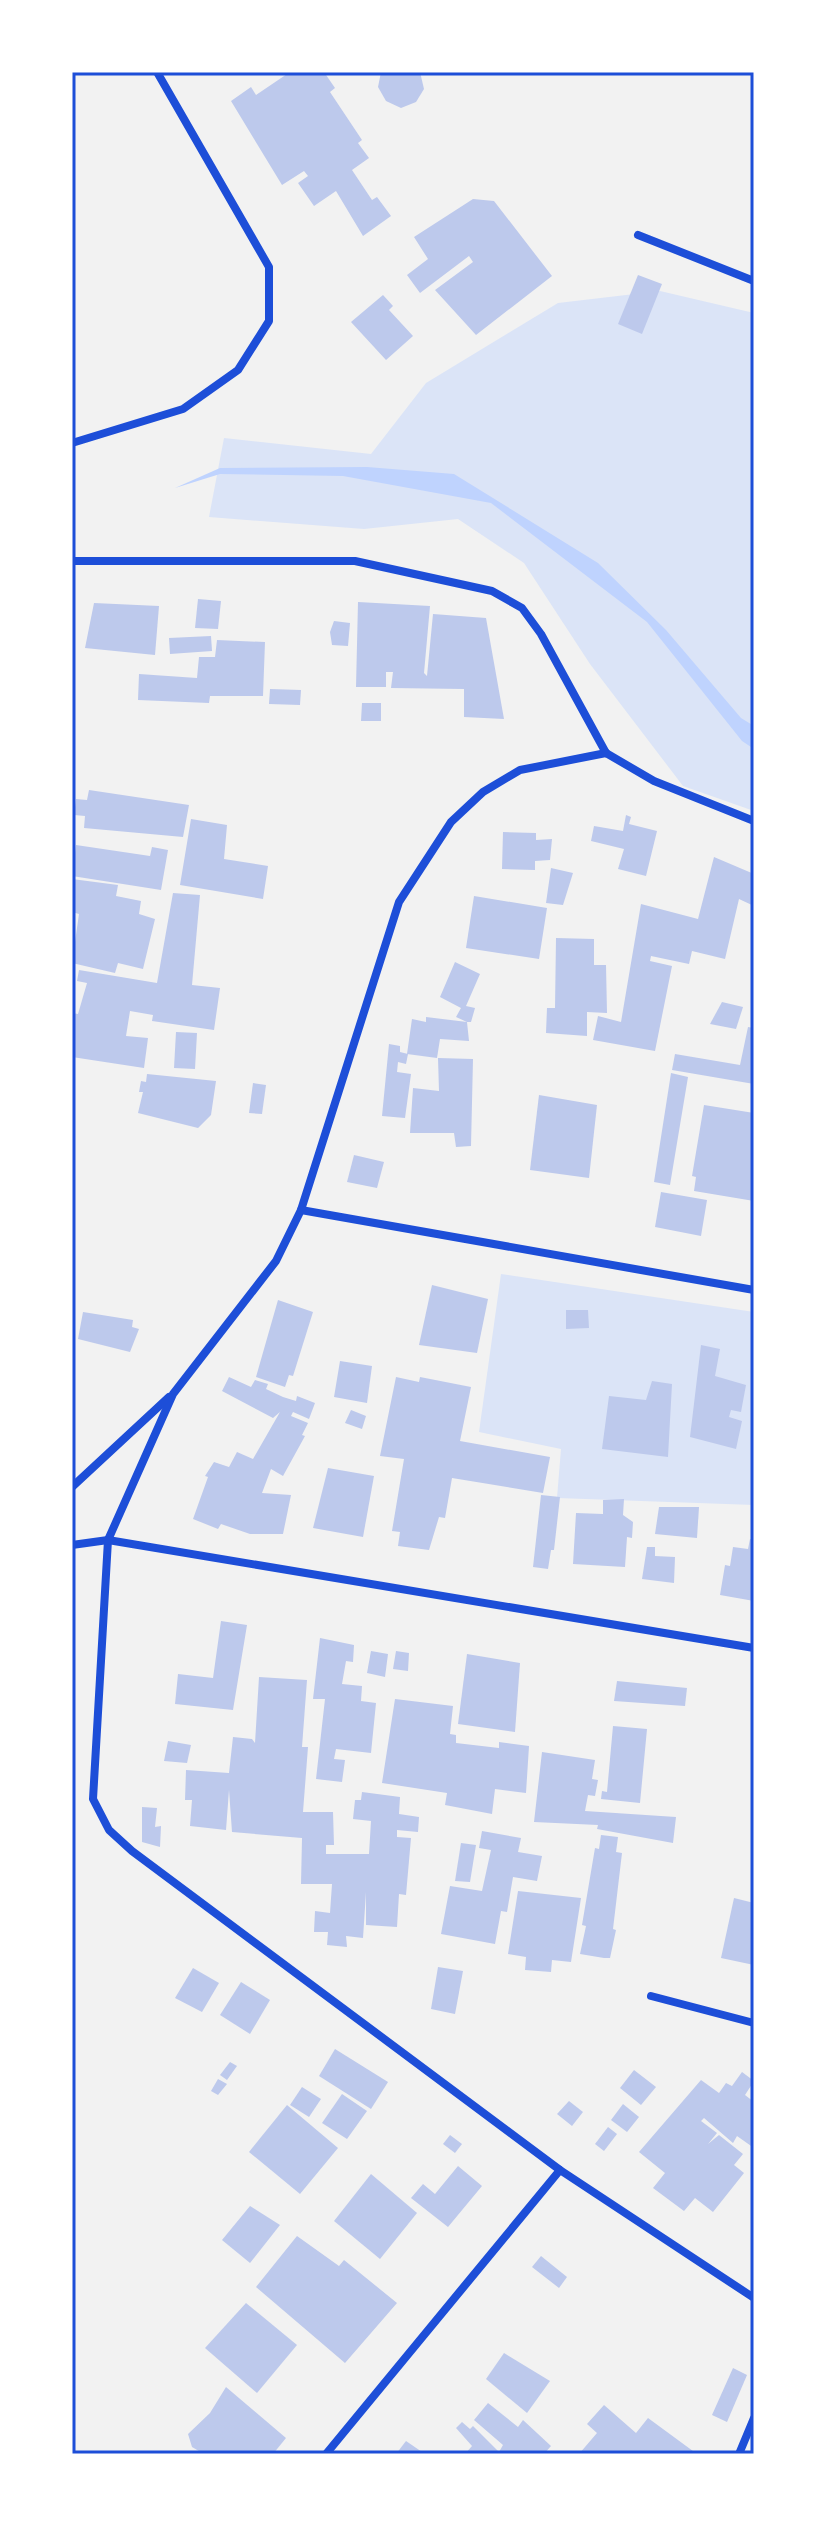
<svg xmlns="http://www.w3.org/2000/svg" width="826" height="2526" font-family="Jost,sans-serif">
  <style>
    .green { fill: #dbe4f7 }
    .water { fill: #bfd3fe }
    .building { fill: #bdc9ec }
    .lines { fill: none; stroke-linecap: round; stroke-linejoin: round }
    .minor { stroke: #1d4ed8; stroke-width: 8 }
    .neatline { fill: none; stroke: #1d4ed8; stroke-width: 3 }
  </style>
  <rect width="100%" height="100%" fill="#f2f2f2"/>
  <!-- green -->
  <g class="green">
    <polygon points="660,291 754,313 754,811 683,786 590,664 524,563 458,519 364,529 209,517 224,438 371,454 426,383 558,303"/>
    <polygon points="501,1274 754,1312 754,1505 557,1498 561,1449 479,1432"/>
  </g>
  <!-- water -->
  <polygon class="water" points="367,467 454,474 598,563 666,630 741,718 754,726 754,749 742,741 647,622 491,503 343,476 220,474 175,488 220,468"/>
  <!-- building -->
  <g class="building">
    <polygon points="290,72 324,72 335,88 330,92 362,140 358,143 369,158 352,170 372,200 377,197 391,216 363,236 336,191 314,206 298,183 308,176 304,171 282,185 231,101 251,87 256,95"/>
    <polygon points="381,72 420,72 424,89 416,102 401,108 386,101 378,87"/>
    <polygon points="473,199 494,201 552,276 476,335 435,290 473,262 469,256 420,293 407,275 428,259 414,237"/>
    <polygon points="638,275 662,284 642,334 618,324"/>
    <polygon points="383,295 393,306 389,310 413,336 386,360 351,322"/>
    <polygon points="198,599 221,601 218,629 195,628"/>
    <polygon points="358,602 430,606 424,673 427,676 433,614 486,618 504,719 464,717 464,689 391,688 393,672 386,672 386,687 356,687"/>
    <polygon points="94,603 159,606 155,655 85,648"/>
    <polygon points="334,621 350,623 348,646 332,645 330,632"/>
    <polygon points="211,636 212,651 170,654 169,638"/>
    <polygon points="217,640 265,642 263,696 210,696 209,703 138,700 139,674 197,678 199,657 215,657"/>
    <polygon points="270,689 301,690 300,705 269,704"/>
    <polygon points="362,703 381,703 381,721 361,721"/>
    <polygon points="89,790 189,805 183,837 84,828 85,816 74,815 76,799 87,800"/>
    <polygon points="626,815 631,817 629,824 657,831 646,876 618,869 624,849 591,841 594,826 623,831"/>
    <polygon points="191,819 227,825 224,859 268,866 263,899 180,885"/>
    <polygon points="503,832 536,833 536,840 552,839 550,860 535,861 535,870 502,869"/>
    <polygon points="76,845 150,856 152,847 168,850 161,890 72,876"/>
    <polygon points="714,857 754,874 754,906 739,899 725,959 692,951 689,964 651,956 650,961 672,966 655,1051 593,1040 598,1016 621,1022 641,904 698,919"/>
    <polygon points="551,868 573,873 563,905 546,903"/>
    <polygon points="72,879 118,885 116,896 141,901 139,914 155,919 143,969 118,963 115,973 72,963 79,914 72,912"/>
    <polygon points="173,893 200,895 192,985 220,988 214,1030 152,1021 153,1015 130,1011 126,1036 148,1038 144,1068 72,1057 72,1013 78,1014 87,983 77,981 79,970 157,983"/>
    <polygon points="474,896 547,908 539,959 466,948"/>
    <polygon points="556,938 594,939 594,965 606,965 607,1013 587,1012 587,1036 546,1033 547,1008 555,1008"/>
    <polygon points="455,962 480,974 466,1006 475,1008 471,1022 467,1022 469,1041 440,1039 437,1058 407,1054 412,1019 426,1022 426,1017 467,1022 456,1017 461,1008 440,997"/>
    <polygon points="722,1002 743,1007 736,1029 710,1024"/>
    <polygon points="748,1027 754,1028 754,1084 672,1070 675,1054 740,1065"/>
    <polygon points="176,1032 197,1033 195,1069 174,1068"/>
    <polygon points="389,1044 400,1046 400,1052 408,1054 406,1064 398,1062 397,1072 411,1074 405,1118 382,1116"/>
    <polygon points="438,1058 473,1059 471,1146 456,1147 454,1133 410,1133 413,1088 439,1091"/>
    <polygon points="671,1073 688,1077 670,1185 654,1182"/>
    <polygon points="147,1074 216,1081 211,1115 198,1128 138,1113 143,1092 139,1092 141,1081 146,1082"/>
    <polygon points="253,1083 266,1085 262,1114 249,1113"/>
    <polygon points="539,1095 597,1105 589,1178 530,1170"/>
    <polygon points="704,1105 754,1113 754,1201 694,1191 696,1177 692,1176"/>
    <polygon points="354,1155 384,1162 377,1188 347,1182"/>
    <polygon points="661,1192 707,1200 701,1236 655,1227"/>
    <polygon points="432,1285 488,1299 477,1353 419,1345"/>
    <polygon points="278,1300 313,1312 293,1376 289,1375 285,1387 256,1377"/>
    <polygon points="566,1310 588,1310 589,1328 566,1329"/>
    <polygon points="83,1312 133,1320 132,1327 139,1329 130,1352 78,1339"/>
    <polygon points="701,1345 720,1349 715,1376 746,1385 741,1412 731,1410 729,1417 742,1421 736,1449 690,1437"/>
    <polygon points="340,1361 372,1366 367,1403 334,1397"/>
    <polygon points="229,1377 251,1387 255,1380 268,1384 266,1389 283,1397 296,1401 297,1396 315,1403 309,1419 293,1412 291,1416 308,1423 302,1435 305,1436 283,1476 271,1469 262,1493 291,1495 283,1534 250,1534 221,1524 218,1529 193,1519 208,1477 205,1476 214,1462 229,1467 237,1452 253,1459 280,1412 273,1418 222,1391"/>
    <polygon points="396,1377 419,1382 420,1377 471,1387 460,1441 550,1457 543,1493 452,1478 445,1518 439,1517 429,1550 398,1546 400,1532 392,1531 404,1459 380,1456"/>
    <polygon points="652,1381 672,1384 668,1457 602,1449 609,1396 646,1400"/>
    <polygon points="351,1410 366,1416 362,1429 345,1423"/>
    <polygon points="328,1468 374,1476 363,1537 313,1528"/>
    <polygon points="541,1495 560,1497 554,1550 551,1550 548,1569 533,1567"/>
    <polygon points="624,1499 623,1515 633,1522 632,1538 627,1537 625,1567 573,1564 576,1513 603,1514 603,1500"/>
    <polygon points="659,1507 699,1507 697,1538 655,1534"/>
    <polygon points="750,1539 754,1540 754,1601 720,1595 725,1565 730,1566 733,1547 748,1549"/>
    <polygon points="647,1547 655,1547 655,1556 675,1557 674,1583 642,1579"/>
    <polygon points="221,1621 247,1625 233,1710 175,1704 178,1674 213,1678"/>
    <polygon points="320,1638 354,1645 353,1662 346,1661 342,1684 362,1686 361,1701 376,1703 371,1753 336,1749 334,1759 345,1760 342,1782 316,1779 325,1699 313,1699"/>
    <polygon points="371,1651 388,1654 385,1677 367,1673"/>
    <polygon points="396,1651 409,1653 408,1671 393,1669"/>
    <polygon points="467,1654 520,1663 515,1732 458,1724"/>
    <polygon points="259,1677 307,1680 302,1747 308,1747 303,1812 333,1812 334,1845 326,1845 326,1854 369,1854 371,1821 353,1819 355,1800 361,1800 362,1792 400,1797 399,1814 419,1817 418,1832 397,1830 397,1837 411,1838 406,1895 399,1894 397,1927 366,1925 366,1892 363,1938 346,1936 347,1947 327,1945 328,1932 314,1932 315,1911 330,1913 332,1884 301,1884 302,1838 232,1832 229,1790 226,1830 190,1826 192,1800 185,1800 186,1770 229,1773 233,1737 252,1739 255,1743"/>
    <polygon points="617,1681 687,1688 685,1706 614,1701"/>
    <polygon points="395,1699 453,1706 450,1734 456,1735 456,1743 499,1748 499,1742 529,1746 526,1793 495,1789 492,1814 445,1805 447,1793 382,1783"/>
    <polygon points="613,1726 647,1729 640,1803 601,1799 602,1791 607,1792"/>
    <polygon points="168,1741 191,1745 187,1763 164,1761"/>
    <polygon points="542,1752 595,1760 592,1779 598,1780 595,1796 588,1795 585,1811 676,1817 673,1843 597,1829 598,1825 534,1822"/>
    <polygon points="142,1807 157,1808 155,1827 161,1826 160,1847 142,1842"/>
    <polygon points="482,1831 521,1838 518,1852 542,1856 537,1881 513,1877 507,1912 501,1911 495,1944 441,1934 450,1886 482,1891 491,1850 479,1848"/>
    <polygon points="601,1835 618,1837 616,1852 622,1853 613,1929 616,1930 610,1958 604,1958 580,1954 586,1926 582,1925 595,1848 599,1849"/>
    <polygon points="461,1843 476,1845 470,1882 455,1881"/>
    <polygon points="518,1891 581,1898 571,1962 552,1960 551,1972 525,1970 526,1957 508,1954"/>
    <polygon points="734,1898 754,1903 754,1965 721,1958"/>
    <polygon points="438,1967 463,1971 455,2014 431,2009"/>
    <polygon points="193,1968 219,1983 202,2012 175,1998"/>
    <polygon points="241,1982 270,2000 250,2034 220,2015"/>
    <polygon points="335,2049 388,2082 371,2109 319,2076"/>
    <polygon points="230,2062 237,2066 227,2080 220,2075"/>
    <polygon points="634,2070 656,2087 641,2105 620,2088"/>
    <polygon points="742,2072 754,2081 745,2095 754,2102 754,2148 737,2136 733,2143 704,2118 701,2121 717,2133 708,2144 719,2135 743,2154 734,2165 744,2173 713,2212 695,2198 684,2211 653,2188 665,2173 639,2152 701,2080 719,2093 726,2083 732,2086"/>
    <polygon points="218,2079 227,2084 218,2095 211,2091"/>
    <polygon points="302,2087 321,2099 309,2117 290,2105"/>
    <polygon points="342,2094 367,2111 347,2139 322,2123"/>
    <polygon points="569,2101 583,2112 572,2126 557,2114"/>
    <polygon points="623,2104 639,2117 627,2132 611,2120"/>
    <polygon points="287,2105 338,2148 300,2194 249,2152"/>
    <polygon points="608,2127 617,2134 604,2151 595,2144"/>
    <polygon points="450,2135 462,2144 455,2153 443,2144"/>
    <polygon points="458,2166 482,2186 448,2227 411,2198 423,2184 435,2194"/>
    <polygon points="371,2174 417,2213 380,2259 334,2221"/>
    <polygon points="250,2206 280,2225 250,2263 222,2240"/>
    <polygon points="297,2236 339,2266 344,2260 397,2303 345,2363 256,2287"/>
    <polygon points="541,2256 567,2277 559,2288 532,2267"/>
    <polygon points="246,2303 297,2345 257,2393 205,2348"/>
    <polygon points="504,2353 550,2381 527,2413 486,2379"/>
    <polygon points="733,2368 747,2375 727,2422 712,2415"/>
    <polygon points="226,2387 286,2438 273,2454 204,2454 192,2447 188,2434 210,2413"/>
    <polygon points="488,2403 518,2427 523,2420 551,2446 544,2454 465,2454 472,2446 456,2428 462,2422 470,2429 473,2426 499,2452 503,2445 474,2420"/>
    <polygon points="604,2405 636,2433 648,2418 697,2454 579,2454 597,2433 587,2424"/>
    <polygon points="406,2441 425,2454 396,2454"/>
  </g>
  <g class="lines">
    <!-- minor -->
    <g class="minor">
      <polyline points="638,235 754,281"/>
      <polyline points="72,443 183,409 238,370 269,321 269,267 157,72"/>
      <polyline points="72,561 355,561 492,591 522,608 541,634 606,753"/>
      <polyline points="606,753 520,770 483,792 451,822 399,902 301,1210 276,1261 173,1394 108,1540 93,1799 109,1830 132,1851 560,2170 754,2298"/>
      <polyline points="606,753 654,781 754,821"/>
      <polyline points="301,1210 754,1290"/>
      <polyline points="72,1487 169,1397"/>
      <polyline points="72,1545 108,1540 754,1648"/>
      <polyline points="651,1996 754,2023"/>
      <polyline points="326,2454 560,2170"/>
      <polyline points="739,2454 754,2418"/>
    </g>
  </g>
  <!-- border -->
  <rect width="826" height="2526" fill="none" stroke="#ffffff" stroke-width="148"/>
  <rect x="74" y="74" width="678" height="2378" class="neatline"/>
</svg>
